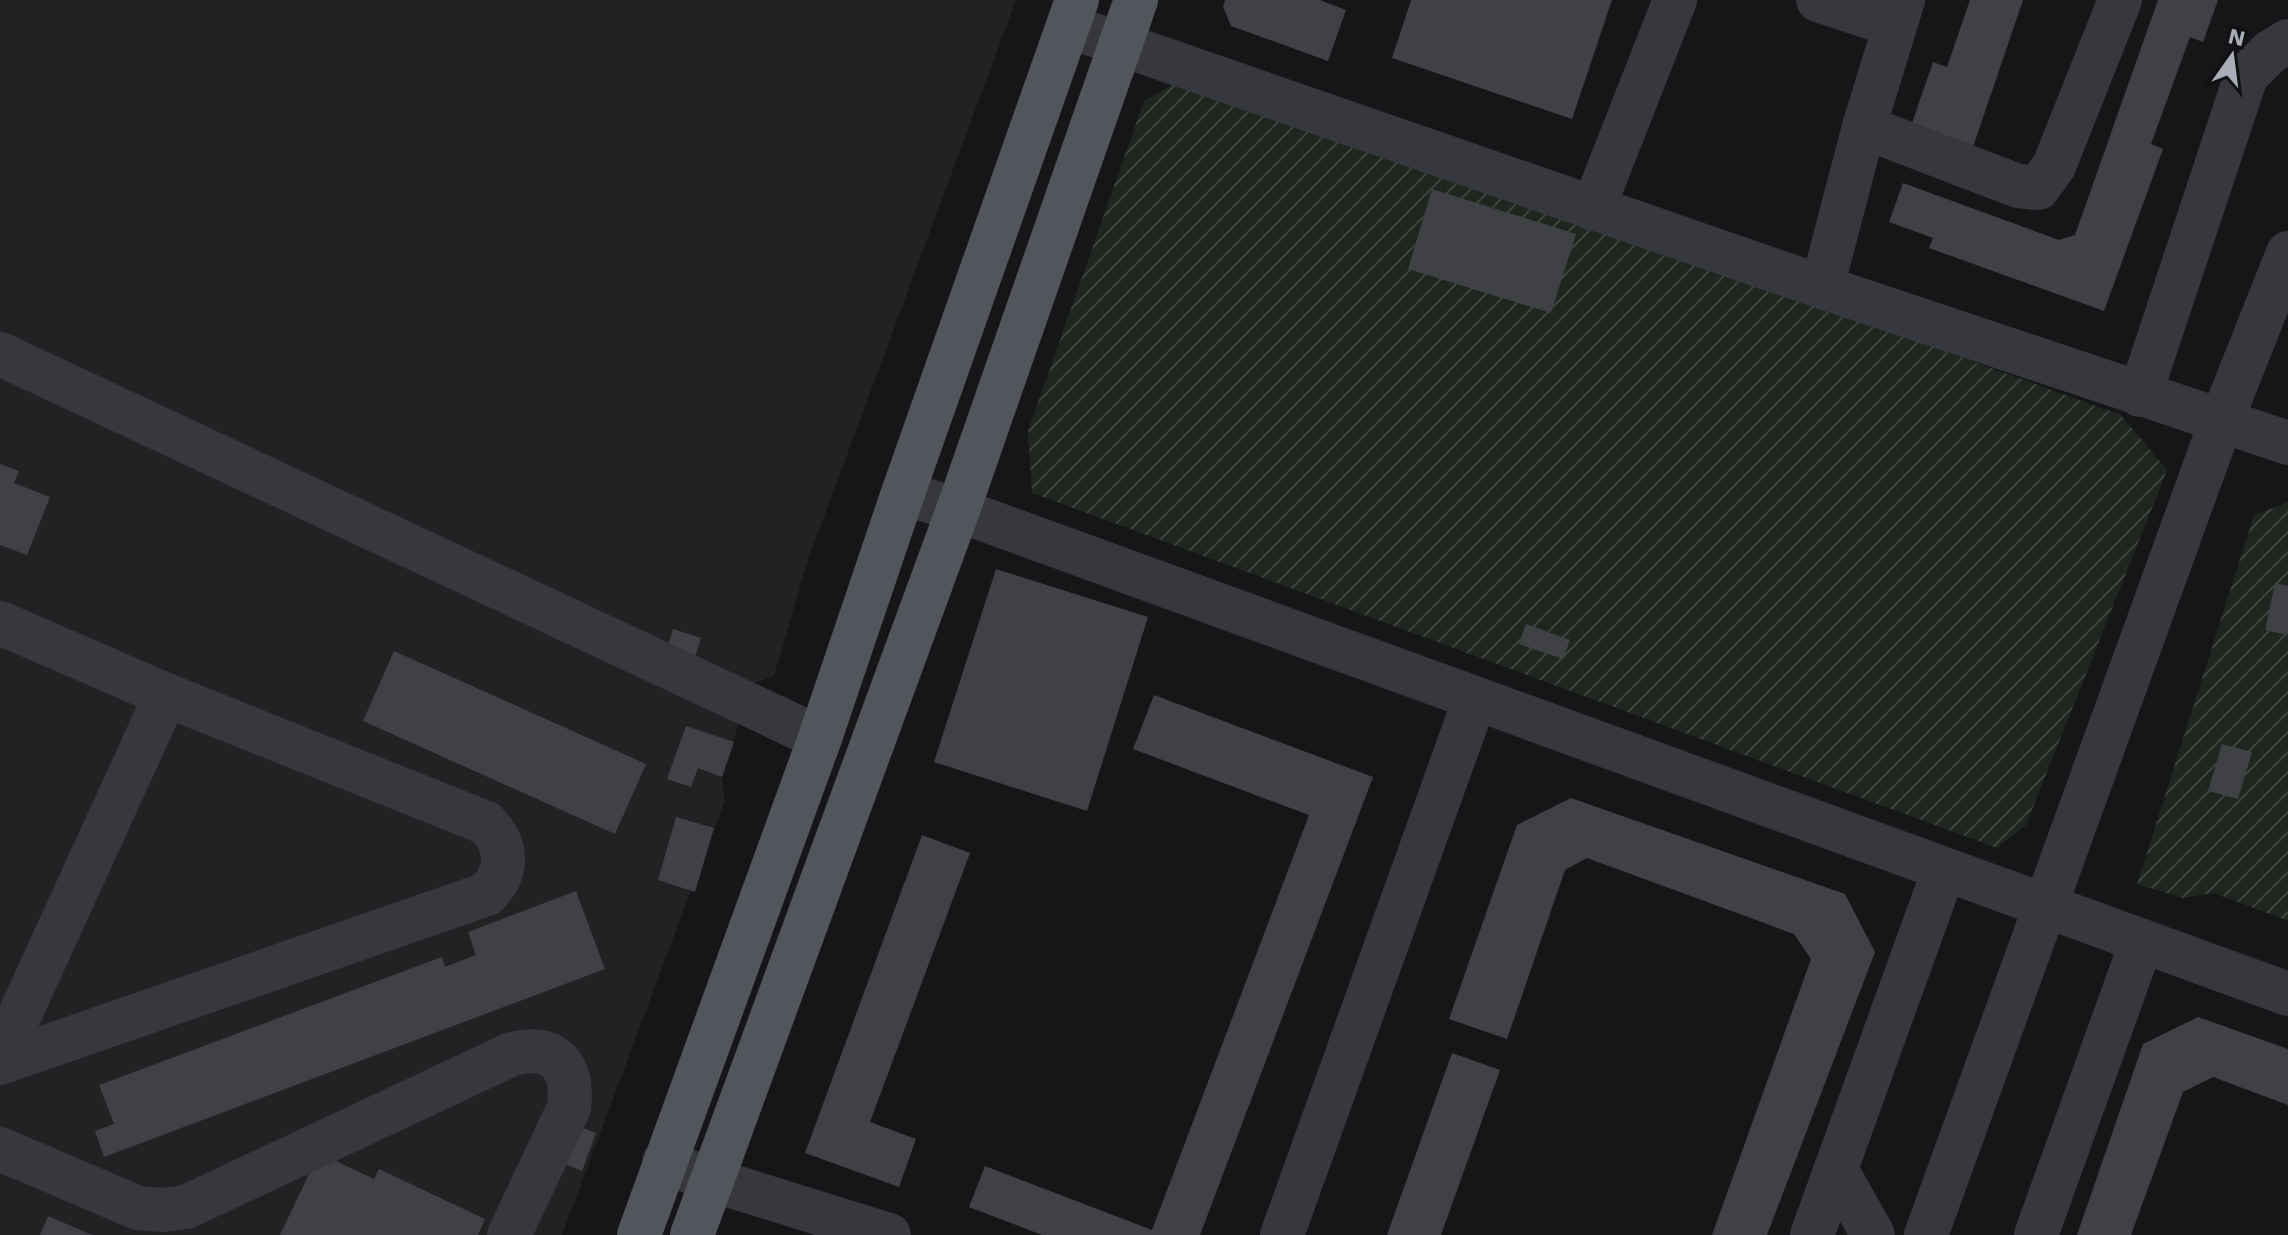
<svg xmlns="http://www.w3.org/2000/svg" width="2288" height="1235" font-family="'Work Sans',sans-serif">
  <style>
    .built { fill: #222225 }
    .garden { fill: url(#garden-furrows) }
    .building { fill: #404145 }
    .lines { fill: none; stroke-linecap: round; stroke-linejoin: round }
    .minor { stroke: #37383d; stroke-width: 44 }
    .major { stroke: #53555c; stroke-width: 44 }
  </style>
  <defs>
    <pattern id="garden-furrows" width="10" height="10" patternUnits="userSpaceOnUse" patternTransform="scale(2)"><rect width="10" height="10" fill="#1e261f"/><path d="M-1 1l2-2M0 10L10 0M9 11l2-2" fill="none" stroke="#3c433d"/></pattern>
  </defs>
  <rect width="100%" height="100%" fill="#161618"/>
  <!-- built -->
  <polygon class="built" points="0,0 1016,0 808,560 774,676 751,684 722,777 725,800 562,1235 0,1235"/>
  <!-- garden -->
  <g class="garden">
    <polygon points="1187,77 2121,415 2167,470 2026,825 1997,848 1032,493 1028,431 1144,101"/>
    <polygon points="2288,502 2288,921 2214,893 2182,898 2137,884 2254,515"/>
  </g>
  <!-- building -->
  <g class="building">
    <polygon points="1225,0 1320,0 1346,10 1328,61 1231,26 1223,7"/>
    <polygon points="1411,0 1612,0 1572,119 1392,58"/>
    <polygon points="1970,0 2023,0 1973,147 1911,126 1933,62 1947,67"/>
    <polygon points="2158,0 2218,0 2203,42 2190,37 2151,144 2163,149 2104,311 1929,248 1933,238 1889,222 1903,183 2059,240 2075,235"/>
    <polygon points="1432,189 1576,234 1551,313 1408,269"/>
    <polygon points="0,464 19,471 14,483 50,497 27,555 0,545"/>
    <polygon points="996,569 1148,617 1087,811 934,762"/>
    <polygon points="2275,583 2288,586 2288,635 2265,630"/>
    <polygon points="1526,624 1570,640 1563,659 1519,644"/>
    <polygon points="673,629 701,638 690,673 662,664"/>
    <polygon points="394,651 646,764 615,834 363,721"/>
    <polygon points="1154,695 1373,777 1200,1235 1042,1235 969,1207 985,1166 1152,1230 1309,815 1133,749"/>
    <polygon points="686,726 734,742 722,777 698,768 691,787 667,779"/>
    <polygon points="2222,744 2252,752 2238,799 2208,791"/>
    <polygon points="1571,798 1845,894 1875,952 1767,1235 1712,1235 1811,959 1794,934 1587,858 1565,870 1507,1039 1449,1019 1517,825"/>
    <polygon points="676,817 714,828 695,892 658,880"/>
    <polygon points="922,835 970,853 870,1122 916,1139 899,1187 805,1153"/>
    <polygon points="576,891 605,969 104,1157 95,1131 114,1124 99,1085 442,957 445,967 476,955 468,932"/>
    <polygon points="2198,1017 2288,1049 2288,1105 2213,1077 2183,1092 2131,1235 2077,1235 2143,1044"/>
    <polygon points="1452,1053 1500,1070 1441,1235 1387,1235"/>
    <polygon points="576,1125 596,1133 582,1171 562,1163"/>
    <polygon points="319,1153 374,1179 379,1169 485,1219 478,1235 280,1235"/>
    <polygon points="48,1216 92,1235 40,1235"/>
  </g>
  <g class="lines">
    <!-- minor -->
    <g class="minor">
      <polyline points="1818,0 1894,25"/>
      <polyline points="1068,26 1822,287 2288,443"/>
      <polyline points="1864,127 2018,186 2038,188 2054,166 2120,0"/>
      <polyline points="1593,209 1675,0"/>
      <polyline points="1822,287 1864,127 1903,0"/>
      <polyline points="0,354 820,738"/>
      <polyline points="2140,395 2246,76 2270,52 2288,41"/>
      <polyline points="903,493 958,510 2288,994"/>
      <path d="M 0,623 L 166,695 L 486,823 C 508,845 509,871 487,894 L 0,1063"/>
      <polyline points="0,1058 166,695"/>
      <path d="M 0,1149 L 138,1208 L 162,1210 L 186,1207 L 512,1054 C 555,1043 574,1066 569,1108 L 509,1235"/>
      <polyline points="664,1162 712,1180 889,1235"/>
      <polyline points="1836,1169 1873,1235"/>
      <polyline points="1282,1235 1475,699"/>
      <polyline points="1812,1235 1944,870"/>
      <polyline points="1926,1235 2222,419 2288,253"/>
      <polyline points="2036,1235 2142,941"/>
    </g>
    <!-- major -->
    <g class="major">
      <polyline points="639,1235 820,738 903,493 1077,0"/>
      <polyline points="692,1235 958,510 1136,0"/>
    </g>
  </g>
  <!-- north arrow -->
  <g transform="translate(2232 56) rotate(14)" stroke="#111113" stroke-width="6" paint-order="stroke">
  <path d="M0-6L14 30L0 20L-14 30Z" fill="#a8adb8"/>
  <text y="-12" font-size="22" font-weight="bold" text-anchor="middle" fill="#a8adb8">N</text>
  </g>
</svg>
